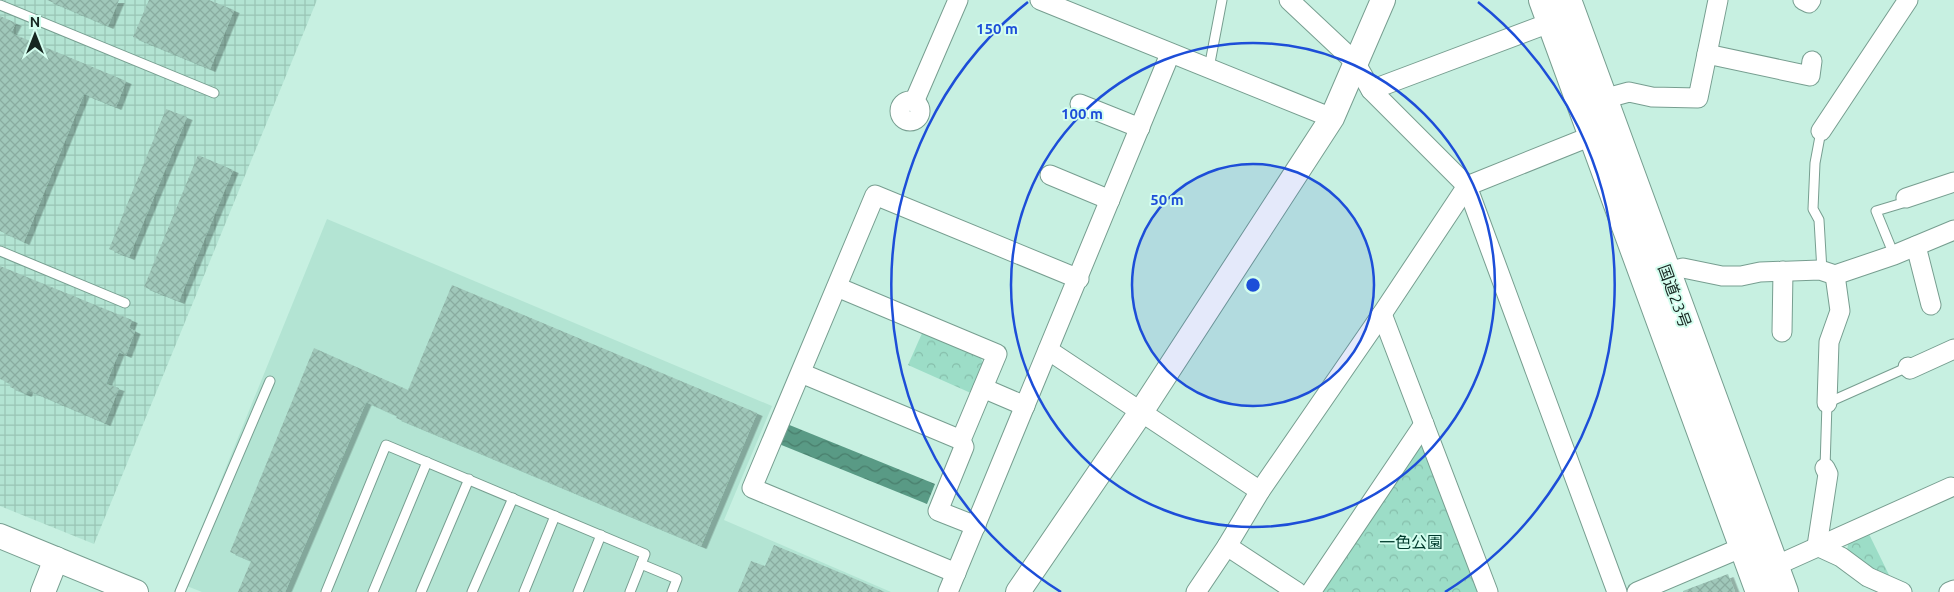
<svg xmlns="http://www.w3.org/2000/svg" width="1954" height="592" font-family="Ubuntu,'Noto Sans JP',sans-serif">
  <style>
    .built { fill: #b3e4d3 }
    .industrial { fill: url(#industrial-grid) }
    .forest { fill: url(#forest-crowns) }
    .water { fill: url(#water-waves) }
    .building { fill: url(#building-cross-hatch); filter: url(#shadow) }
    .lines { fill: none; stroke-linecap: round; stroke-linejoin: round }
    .service-casing { stroke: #779e90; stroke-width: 11 }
    .minor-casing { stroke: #779e90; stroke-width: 21 }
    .tertiary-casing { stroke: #779e90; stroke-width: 26 }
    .trunk-casing { stroke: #779e90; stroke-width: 30 }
    .service { stroke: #fff; stroke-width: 9 }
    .minor { stroke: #fff; stroke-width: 19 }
    .tertiary { stroke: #fff; stroke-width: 24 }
    .trunk { stroke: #fff; stroke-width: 28 }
    .ring { fill: none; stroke: #1d4ed8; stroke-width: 2.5 }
    .labels { text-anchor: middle; stroke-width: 4; stroke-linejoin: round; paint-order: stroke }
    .street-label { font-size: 16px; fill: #172721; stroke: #d4feef }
    .park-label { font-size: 16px; fill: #003b2d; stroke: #d4feef }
    .centre { fill: #1d4ed8; stroke: #d4feef; stroke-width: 2.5 }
    .ring-label { font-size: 15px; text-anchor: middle; font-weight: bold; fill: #1d4ed8; stroke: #d4feef; stroke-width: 4; stroke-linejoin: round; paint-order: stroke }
  </style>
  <defs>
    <pattern id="industrial-grid" width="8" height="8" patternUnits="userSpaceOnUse" patternTransform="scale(1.25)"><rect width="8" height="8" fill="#b3e4d3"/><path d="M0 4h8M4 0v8" fill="none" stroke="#99c4b5"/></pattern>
    <pattern id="forest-crowns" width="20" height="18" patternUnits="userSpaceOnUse" patternTransform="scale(1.25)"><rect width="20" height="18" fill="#9cddc7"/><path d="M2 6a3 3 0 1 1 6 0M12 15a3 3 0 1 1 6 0" fill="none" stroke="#86beab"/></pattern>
    <pattern id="water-waves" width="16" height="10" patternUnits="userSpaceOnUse" patternTransform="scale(1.25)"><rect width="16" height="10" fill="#599a85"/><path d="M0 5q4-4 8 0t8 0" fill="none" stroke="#497e6c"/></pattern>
    <pattern id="building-cross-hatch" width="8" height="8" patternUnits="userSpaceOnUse" patternTransform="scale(1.25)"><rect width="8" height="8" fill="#a0c8ba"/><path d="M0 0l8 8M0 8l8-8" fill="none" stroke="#89aca0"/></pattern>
    <filter id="shadow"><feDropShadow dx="5.5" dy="3" stdDeviation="0" flood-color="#0004"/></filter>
  </defs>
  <rect width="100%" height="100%" fill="#c7f0e1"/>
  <!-- built -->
  <polygon class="built" points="327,219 772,406 724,520 891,592 202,592 179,583"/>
  <!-- industrial -->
  <polygon class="industrial" points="0,0 317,0 94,544 0,506"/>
  <!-- forest -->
  <g class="forest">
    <polygon points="923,331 978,352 985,367 973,394 908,365"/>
    <polygon points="1418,441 1426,442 1482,592 1322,592"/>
    <polygon points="1867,530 1890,577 1871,571 1847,551 1849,538"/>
  </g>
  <!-- water -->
  <polygon class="water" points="787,424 935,484 927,504 779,444"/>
  <!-- building -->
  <g class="building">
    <polygon points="47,0 119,0 108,26"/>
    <polygon points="149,0 209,0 234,10 210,69 133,37"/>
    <polygon points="0,16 16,23 11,33 126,81 116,107 84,94 24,242 0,231"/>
    <polygon points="166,109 187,117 129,257 109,249"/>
    <polygon points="198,155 233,170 179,301 144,287"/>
    <polygon points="0,266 132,320 129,328 135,331 126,355 119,352 106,384 119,388 105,423 28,390 26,394 10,387 11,384 0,379"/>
    <polygon points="452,285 757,413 701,546 396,418 397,416 366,402 285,592 238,592 251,561 230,552 314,348 408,390"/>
    <polygon points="774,545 846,575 885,592 738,592 751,561 765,566"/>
    <polygon points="1728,574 1735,592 1683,592 1683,591"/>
  </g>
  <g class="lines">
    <defs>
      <g id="service">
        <polyline points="0,5 214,93"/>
        <polyline points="1209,68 1222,0"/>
        <polyline points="1821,131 1815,163 1813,209 1819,220 1822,271"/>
        <polyline points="0,251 125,303"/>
        <polyline points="1894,255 1876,211 1906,202 1906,199"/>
        <polyline points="1825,468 1827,403 1908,367"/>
        <polyline points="641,564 677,579 672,592"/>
        <polyline points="180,592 270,381"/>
        <polyline points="326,592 386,445 645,554 630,592"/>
        <polyline points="373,592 427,462"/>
        <polyline points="421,592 469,479"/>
        <polyline points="472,592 513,498"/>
        <polyline points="524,592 555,516"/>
        <polyline points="578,592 601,535"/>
      </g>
      <g id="minor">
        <polyline points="1040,0 1332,118"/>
        <polyline points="1289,0 1355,62 1371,90 1467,186 1617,592"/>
        <polyline points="1803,0 1809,3 1811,0"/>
        <polyline points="1707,54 1810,76 1812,61"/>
        <polyline points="1371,90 1552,22"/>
        <polyline points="1603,99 1629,92 1652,97 1698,98 1718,0"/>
        <circle cx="910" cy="111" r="10"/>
        <polyline points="914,102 958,0"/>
        <polyline points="1080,104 1140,128"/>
        <polyline points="1821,131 1908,0"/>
        <polyline points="1050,175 1110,200"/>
        <polyline points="1906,198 1954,182"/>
        <polyline points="1916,246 1931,305"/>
        <polyline points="1666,272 1683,268 1722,276 1741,276 1760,272 1820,270 1835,275 1894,255 1954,230"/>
        <polyline points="837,287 997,354 961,440 964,447 938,511 976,526"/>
        <polyline points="1382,314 1488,592"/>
        <polyline points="1782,332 1783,271"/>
        <polyline points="1048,350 1260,491"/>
        <polyline points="1908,367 1910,369 1954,349"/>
        <polyline points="801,373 961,440"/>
        <polyline points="983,388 1025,406"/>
        <polyline points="1827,403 1829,342 1840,311 1835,275"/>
        <polyline points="1227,546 1297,592"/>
        <polyline points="1817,546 1841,557 1868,577 1902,592"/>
        <polyline points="1817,546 1828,474 1825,468"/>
        <polyline points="1775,566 1951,487"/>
        <polyline points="956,573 752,488 875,195 1079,279"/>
        <polyline points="948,592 1170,54"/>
        <polyline points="1196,592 1227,546 1260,491 1382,314 1467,186 1594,135"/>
        <polyline points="1311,592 1424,424"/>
        <polyline points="1637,592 1743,547"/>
        <polyline points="1949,592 1954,590"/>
      </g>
      <g id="tertiary">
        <polyline points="0,536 136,592"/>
        <polyline points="43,592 56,559"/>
        <polyline points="1018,592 1141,412 1332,118 1383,0"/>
      </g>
      <g id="trunk">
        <polyline points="1543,0 1760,592"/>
        <polyline points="1567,0 1784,592"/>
      </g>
    </defs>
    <!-- service casing -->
    <use href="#service" class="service-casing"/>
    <!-- minor casing -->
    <use href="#minor" class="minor-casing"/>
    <!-- tertiary casing -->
    <use href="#tertiary" class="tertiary-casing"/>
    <!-- trunk casing -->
    <use href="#trunk" class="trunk-casing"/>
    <!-- service -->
    <use href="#service" class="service"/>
    <!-- minor -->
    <use href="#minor" class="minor"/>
    <!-- tertiary -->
    <use href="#tertiary" class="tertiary"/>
    <!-- trunk -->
    <use href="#trunk" class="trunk"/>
  </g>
  <!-- distance rings -->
  <circle cx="1253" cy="285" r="121" fill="#1d4ed8" fill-opacity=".12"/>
  <g class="ring">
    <circle cx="1253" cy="285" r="121"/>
    <circle cx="1253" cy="285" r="242"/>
    <path d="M1061 592A362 362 0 0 1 1028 2M1478 2A362 362 0 0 1 1445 592"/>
  </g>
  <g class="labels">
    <!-- street labels -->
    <g class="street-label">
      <text transform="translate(1675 296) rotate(70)" y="6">国道23号</text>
    </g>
    <!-- park labels -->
    <g class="park-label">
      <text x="1411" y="548">一色公園</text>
    </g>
  </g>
  <circle cx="1253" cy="285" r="8" class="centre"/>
  <g class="ring-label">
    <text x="997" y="34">150 m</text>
    <text x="1082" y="119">100 m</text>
    <text x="1167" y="205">50 m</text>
  </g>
  <!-- north arrow -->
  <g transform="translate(35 35)" stroke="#d4feef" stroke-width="4" paint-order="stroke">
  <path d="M0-4L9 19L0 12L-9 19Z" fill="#172721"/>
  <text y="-8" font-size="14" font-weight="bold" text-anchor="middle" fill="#172721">N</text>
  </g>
</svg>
